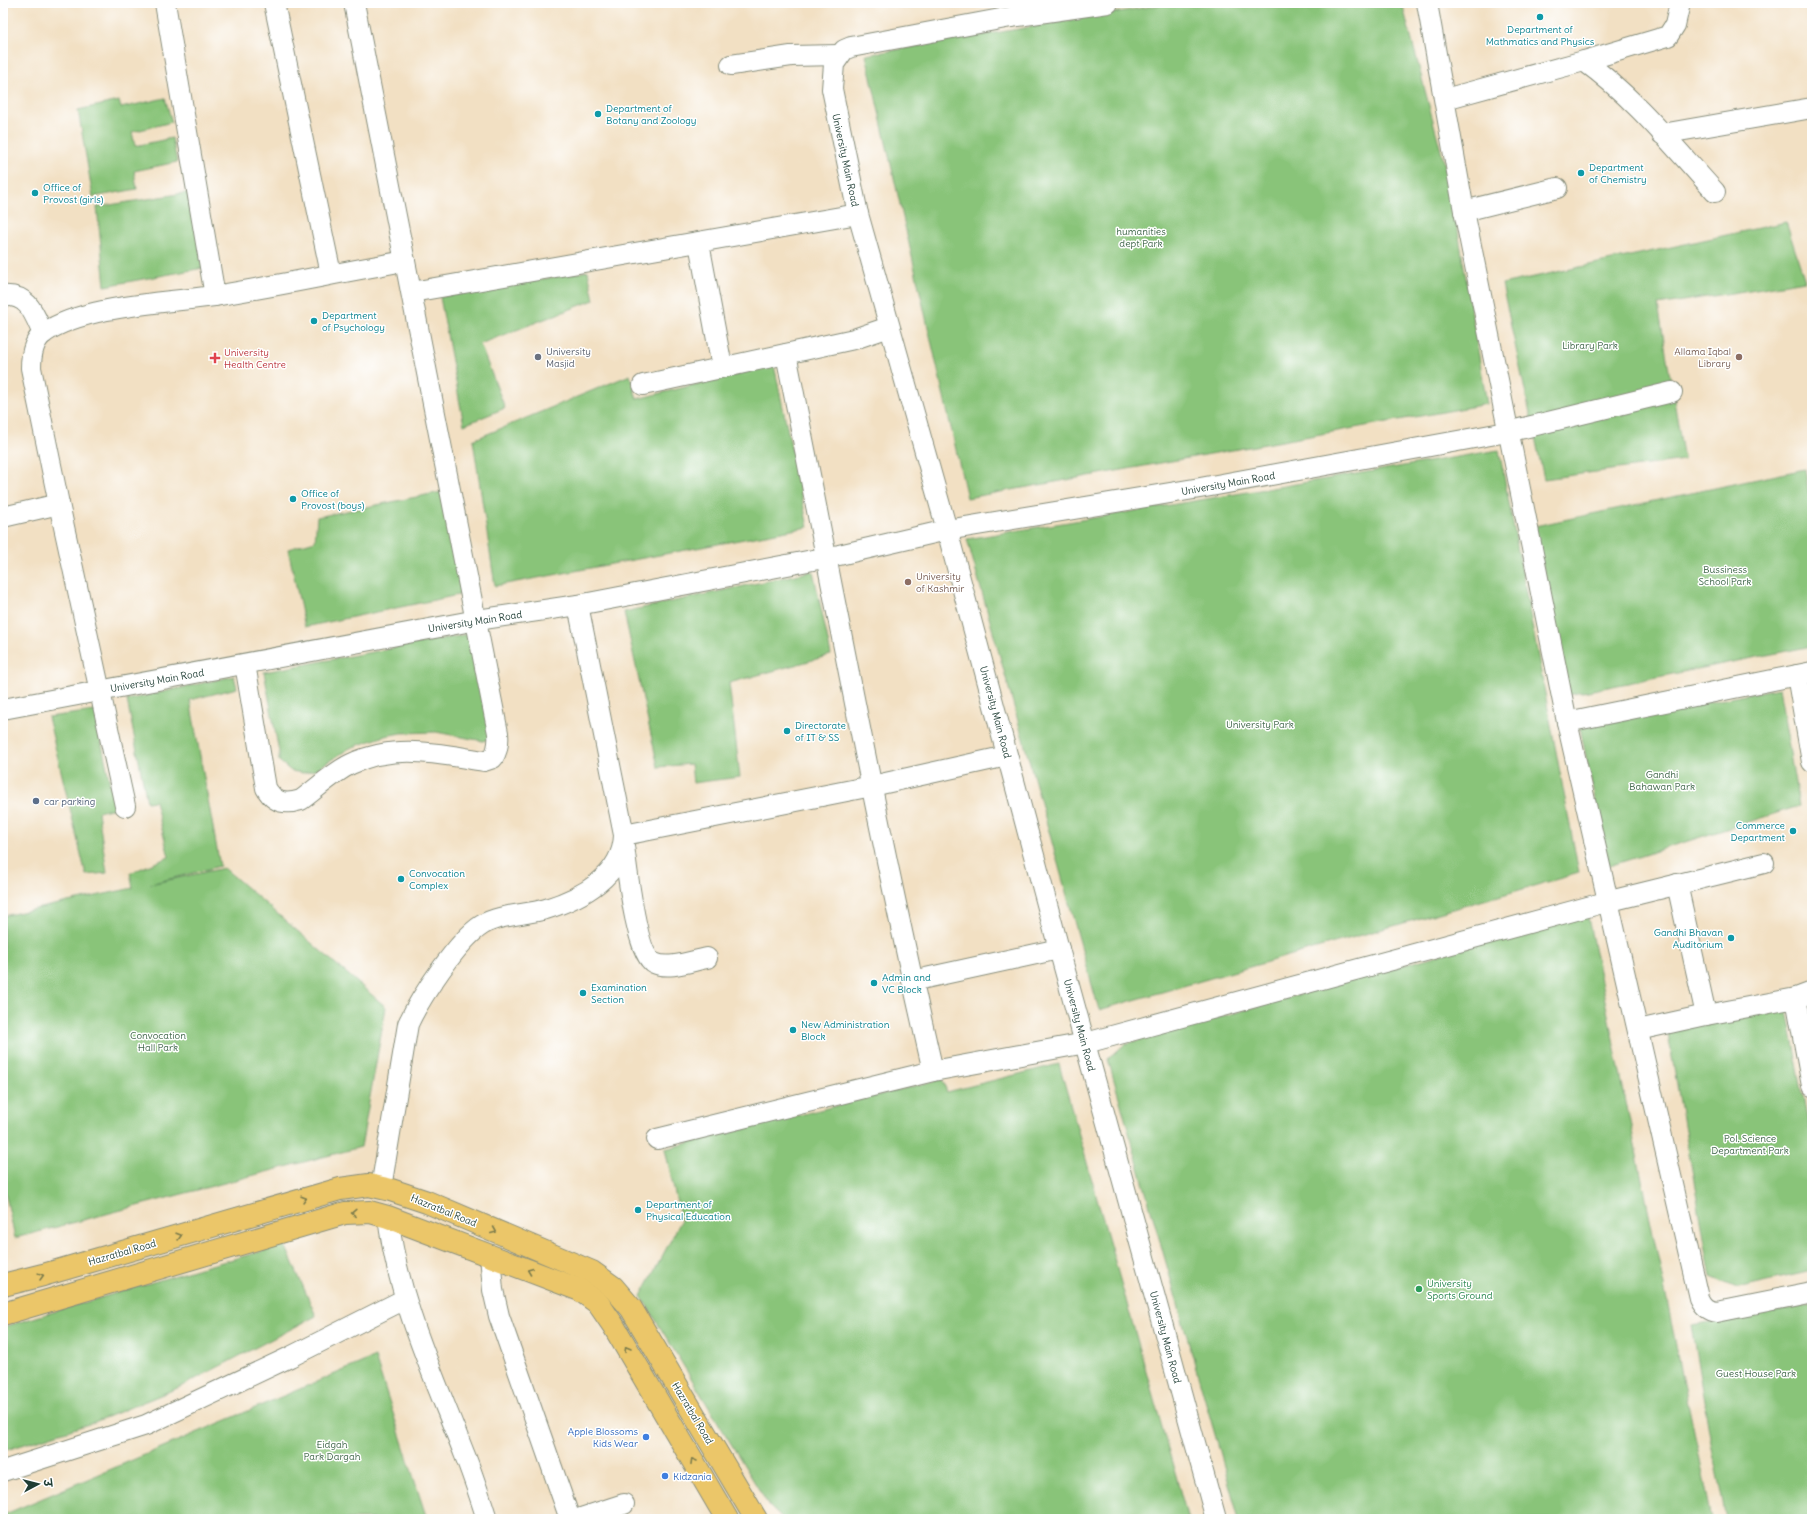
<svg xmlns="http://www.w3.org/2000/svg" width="1815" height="1522" font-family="Delius,'Playpen Sans Deva',sans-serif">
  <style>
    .green { fill: #89c479; stroke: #548056 }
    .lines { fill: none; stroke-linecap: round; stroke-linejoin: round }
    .minor-casing { stroke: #888e7c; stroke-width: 22 }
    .major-casing { stroke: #888e7c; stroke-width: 24 }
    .minor { stroke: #fff; stroke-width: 20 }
    .major { stroke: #ebc669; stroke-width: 22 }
    .oneway { stroke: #7b7b4c }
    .culture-dot { fill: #0f9aa8; stroke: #fff; stroke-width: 1.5 }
    .worship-dot { fill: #6b7280; stroke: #fff; stroke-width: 1.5 }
    .education-dot { fill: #8d6e63; stroke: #fff; stroke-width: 1.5 }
    .health-dot { fill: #e0444e; stroke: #fff; stroke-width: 1.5 }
    .service-dot { fill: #5c6f8a; stroke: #fff; stroke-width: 1.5 }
    .leisure-dot { fill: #2e9e5b; stroke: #fff; stroke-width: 1.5 }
    .shop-dot { fill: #3f7fe0; stroke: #fff; stroke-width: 1.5 }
    .labels { text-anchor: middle; stroke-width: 3; stroke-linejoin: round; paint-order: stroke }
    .culture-label { font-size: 10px; fill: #0d838f; stroke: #fff; text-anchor: start }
    .street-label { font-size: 10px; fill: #1f3d34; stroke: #fff }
    .park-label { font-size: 10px; fill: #3f6649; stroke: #fff }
    .worship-label { font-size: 10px; fill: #5b616d; stroke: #fff; text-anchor: start }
    .education-label { font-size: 10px; fill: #785e54; stroke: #fff; text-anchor: end }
    .health-label { font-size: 10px; fill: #be3a42; stroke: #fff; text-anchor: start }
    .service-label { font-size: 10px; fill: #4e5e75; stroke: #fff; text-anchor: start }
    .leisure-label { font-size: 10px; fill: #27864d; stroke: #fff; text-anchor: start }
    .shop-label { font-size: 10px; fill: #366cbe; stroke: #fff; text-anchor: end }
  </style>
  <rect width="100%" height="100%" fill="#fff"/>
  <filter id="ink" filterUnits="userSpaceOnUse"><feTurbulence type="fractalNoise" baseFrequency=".025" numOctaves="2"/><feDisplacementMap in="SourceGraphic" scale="8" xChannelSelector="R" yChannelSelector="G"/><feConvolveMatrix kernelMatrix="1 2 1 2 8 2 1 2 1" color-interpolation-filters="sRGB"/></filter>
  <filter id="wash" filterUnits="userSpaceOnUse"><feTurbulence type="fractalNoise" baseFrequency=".012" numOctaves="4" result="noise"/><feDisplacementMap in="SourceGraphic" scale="16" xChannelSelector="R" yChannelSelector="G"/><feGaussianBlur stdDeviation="0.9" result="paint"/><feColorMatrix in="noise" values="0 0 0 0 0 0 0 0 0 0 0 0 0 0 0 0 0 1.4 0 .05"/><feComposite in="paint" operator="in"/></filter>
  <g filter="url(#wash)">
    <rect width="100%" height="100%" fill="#f2e0c3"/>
    <!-- green -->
    <g class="green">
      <polygon points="1171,3 1402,3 1451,189 1487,404 967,498 866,55"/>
      <polygon points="165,98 172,122 132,132 135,146 172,138 177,162 134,171 137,189 93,197 78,110 119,101 121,108"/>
      <polygon points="191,192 203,268 105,286 97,207"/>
      <polygon points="1786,222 1805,281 1658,305 1684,460 1544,479 1502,284"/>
      <polygon points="588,271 594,300 480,344 505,408 464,425 440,297"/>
      <polygon points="774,365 808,527 495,586 473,440 630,375 637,399"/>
      <polygon points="1499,450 1579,873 1099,1010 967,539"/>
      <polygon points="1805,469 1812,515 1812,646 1568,695 1535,526"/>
      <polygon points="441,492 463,594 305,627 288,549 315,541 317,517"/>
      <polygon points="813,571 831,655 729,683 740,777 693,783 691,764 658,767 624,612"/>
      <polygon points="469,634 492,738 483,741 436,732 401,733 385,736 350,748 315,770 303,773 291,771 279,761 279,752 264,672"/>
      <polygon points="234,676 237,688 190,700 220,866 150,884 224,868 386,1007 361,1147 15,1238 3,1182 3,916 133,888 130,873 169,857 155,801 147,802 127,700"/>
      <polygon points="1779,688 1799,806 1609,866 1580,728"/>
      <polygon points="95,711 115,808 98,812 107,873 86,875 48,717"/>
      <polygon points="1587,913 1712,1519 1239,1519 1108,1059 1125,1044"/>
      <polygon points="1786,1005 1809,1128 1812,1127 1812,1271 1737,1288 1711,1277 1667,1029"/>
      <polygon points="1059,1064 1188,1519 783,1519 769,1506 641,1296 681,1221 665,1149 942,1079 947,1092"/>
      <polygon points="285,1245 316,1316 180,1387 92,1423 3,1451 3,1327 200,1268"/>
      <polygon points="1812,1305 1812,1519 1726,1519 1711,1443 1691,1325"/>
      <polygon points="375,1357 427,1519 3,1519 3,1515"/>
    </g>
  </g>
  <g filter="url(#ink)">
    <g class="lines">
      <defs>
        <g id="minor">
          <polyline points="165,3 215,296"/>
          <polyline points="274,3 331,274"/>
          <polyline points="1108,3 1011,17 851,47 844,50 834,64 832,89 858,214 947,530 1059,949 1216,1519"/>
          <path d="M 1427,3 L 1464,211 L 1567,722 L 1699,1298 C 1703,1307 1708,1311 1717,1312 L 1812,1293"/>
          <path d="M 1584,61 C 1634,97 1674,147 1715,192"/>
          <polyline points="731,65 791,56 839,55"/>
          <polyline points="1445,99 1584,61 1668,36 1675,25 1680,3"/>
          <polyline points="1662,134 1812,108"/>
          <polyline points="1464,211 1557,188"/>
          <polyline points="699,243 722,367"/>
          <polyline points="412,292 858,214"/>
          <path d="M 3,296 C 29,294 34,314 43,334"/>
          <path d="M 786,354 C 834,593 878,833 933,1071"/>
          <polyline points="643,385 854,339 889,327"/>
          <polyline points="3,517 59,504"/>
          <path d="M 245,664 L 266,788 C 274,803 285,805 301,800 C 316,789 334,772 351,764 C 396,743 438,754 484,761 L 493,758 C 498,750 499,742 498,733 L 354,3"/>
          <polyline points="1797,675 1812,762"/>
          <polyline points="3,709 477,620 578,605 839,555 947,530 1200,488 1507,432 1672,392"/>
          <polyline points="1567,722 1812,672"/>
          <path d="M 125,806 L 59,504 L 31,368 C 31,355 33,341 44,333 C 85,305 166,303 214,296 C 278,286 341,272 405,261"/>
          <polyline points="624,835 872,786 1007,756"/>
          <path d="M 624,846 C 627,867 636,954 654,963 C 669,970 691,961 707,958"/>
          <polyline points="1677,884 1706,1015"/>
          <polyline points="912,981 1059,949"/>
          <polyline points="1796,998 1812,1086"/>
          <polyline points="1638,1030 1706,1015 1796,998 1812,992"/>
          <polyline points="657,1139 933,1071 1086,1043 1606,902 1764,863"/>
          <path d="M 381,1188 L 408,1024 C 420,998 458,940 482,925 C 500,914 526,915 546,909 C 581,898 623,876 624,835 L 578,605"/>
          <path d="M 388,1217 C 398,1300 434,1376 464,1453 C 473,1475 480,1497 487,1519"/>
          <polyline points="490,1255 493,1290 499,1316 570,1519"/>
          <polyline points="3,1471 146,1425 290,1357 405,1299"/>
          <polyline points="578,1519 624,1504"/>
        </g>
        <g id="major">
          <polyline points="3,1285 43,1275 340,1189 369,1185 391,1190 427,1202 592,1272 613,1287 631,1308 756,1519"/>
          <polyline points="3,1314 345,1213 370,1212 388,1217 580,1290 598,1303 613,1325 727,1519"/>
        </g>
      </defs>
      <!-- minor casing -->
      <use href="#minor" class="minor-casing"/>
      <!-- major casing -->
      <use href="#major" class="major-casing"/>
      <!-- minor -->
      <use href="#minor" class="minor"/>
      <!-- major -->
      <use href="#major" class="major"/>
    </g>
    <!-- one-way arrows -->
    <defs><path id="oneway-chevron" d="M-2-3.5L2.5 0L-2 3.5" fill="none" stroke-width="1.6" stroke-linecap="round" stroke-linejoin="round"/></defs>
    <g class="oneway">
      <use href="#oneway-chevron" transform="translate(304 1199) rotate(-16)"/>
      <use href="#oneway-chevron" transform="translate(354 1213) rotate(178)"/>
      <use href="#oneway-chevron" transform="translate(494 1231) rotate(23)"/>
      <use href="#oneway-chevron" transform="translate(179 1236) rotate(-16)"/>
      <use href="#oneway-chevron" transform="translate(530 1271) rotate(-159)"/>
      <use href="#oneway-chevron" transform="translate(41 1276) rotate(-15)"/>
      <use href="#oneway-chevron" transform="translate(627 1349) rotate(-120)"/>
      <use href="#oneway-chevron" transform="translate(693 1461) rotate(-120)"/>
    </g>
  </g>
  <!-- markers -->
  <g class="culture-dot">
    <circle cx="1540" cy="17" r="4"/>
    <circle cx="598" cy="114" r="4"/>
    <circle cx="1581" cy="173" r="4"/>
    <circle cx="35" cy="193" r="4"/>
    <circle cx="314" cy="321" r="4"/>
    <circle cx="293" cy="499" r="4"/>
    <circle cx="787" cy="731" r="4"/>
    <circle cx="1793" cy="831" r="4"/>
    <circle cx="401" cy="879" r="4"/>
    <circle cx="1731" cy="938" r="4"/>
    <circle cx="874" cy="983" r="4"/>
    <circle cx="583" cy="993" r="4"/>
    <circle cx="793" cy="1030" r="4"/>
    <circle cx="638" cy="1210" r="4"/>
  </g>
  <circle class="worship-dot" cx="538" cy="357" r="4"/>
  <g class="education-dot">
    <circle cx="1739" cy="357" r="4"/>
    <circle cx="908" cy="582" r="4"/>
  </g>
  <path class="health-dot" d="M213 352h4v4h4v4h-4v4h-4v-4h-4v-4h4z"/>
  <circle class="service-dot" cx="36" cy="801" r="4"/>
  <circle class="leisure-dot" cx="1419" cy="1289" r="4"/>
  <g class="shop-dot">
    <circle cx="646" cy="1437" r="4"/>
    <circle cx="665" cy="1476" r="4"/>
  </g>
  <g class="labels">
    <!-- culture labels -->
    <g class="culture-label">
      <text x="1540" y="33" text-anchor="middle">Department of<tspan x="1540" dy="12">Mathmatics and Physics</tspan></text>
      <text x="606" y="112">Department of<tspan x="606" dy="12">Botany and Zoology</tspan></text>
      <text x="1589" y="171">Department<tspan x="1589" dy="12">of Chemistry</tspan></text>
      <text x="43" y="191">Office of<tspan x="43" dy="12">Provost (girls)</tspan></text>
      <text x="322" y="319">Department<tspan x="322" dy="12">of Psychology</tspan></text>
      <text x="301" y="497">Office of<tspan x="301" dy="12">Provost (boys)</tspan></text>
      <text x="795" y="729">Directorate<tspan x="795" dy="12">of IT &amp; SS</tspan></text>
      <text x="1785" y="829" text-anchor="end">Commerce<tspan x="1785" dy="12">Department</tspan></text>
      <text x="409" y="877">Convocation<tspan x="409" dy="12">Complex</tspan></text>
      <text x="1723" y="936" text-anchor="end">Gandhi Bhavan<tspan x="1723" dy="12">Auditorium</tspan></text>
      <text x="882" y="981">Admin and<tspan x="882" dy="12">VC Block</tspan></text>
      <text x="591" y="991">Examination<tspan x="591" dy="12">Section</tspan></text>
      <text x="801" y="1028">New Administration<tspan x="801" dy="12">Block</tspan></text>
      <text x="646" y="1208">Department of<tspan x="646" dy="12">Physical Education</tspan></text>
    </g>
    <!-- street labels -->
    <g class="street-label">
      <text transform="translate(846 160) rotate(78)" y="4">University Main Road</text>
      <text transform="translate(1228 483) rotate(-10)" y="4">University Main Road</text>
      <text transform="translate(475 621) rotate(-9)" y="4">University Main Road</text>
      <text transform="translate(157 680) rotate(-10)" y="4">University Main Road</text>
      <text transform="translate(996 712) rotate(75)" y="4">University Main Road</text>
      <text transform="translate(1080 1025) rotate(75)" y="4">University Main Road</text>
      <text transform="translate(444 1210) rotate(22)" y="4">Hazratbal Road</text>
      <text transform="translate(122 1252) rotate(-16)" y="4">Hazratbal Road</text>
      <text transform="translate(1166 1337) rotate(75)" y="4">University Main Road</text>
      <text transform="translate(693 1413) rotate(59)" y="4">Hazratbal Road</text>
    </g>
    <!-- park labels -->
    <g class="park-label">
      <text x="1141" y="235">humanities<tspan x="1141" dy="12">dept Park</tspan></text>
      <text x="1590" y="349">Library Park</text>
      <text x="1725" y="573">Bussiness<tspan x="1725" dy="12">School Park</tspan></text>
      <text x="1260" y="728">University Park</text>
      <text x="1662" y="778">Gandhi<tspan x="1662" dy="12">Bahawan Park</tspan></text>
      <text x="158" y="1039">Convocation<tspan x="158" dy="12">Hall Park</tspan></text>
      <text x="1750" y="1142">Pol. Science<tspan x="1750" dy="12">Department Park</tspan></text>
      <text x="1756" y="1377">Guest House Park</text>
      <text x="332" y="1448">Eidgah<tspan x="332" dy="12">Park Dargah</tspan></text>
    </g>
    <!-- worship labels -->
    <g class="worship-label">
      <text x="546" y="355">University<tspan x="546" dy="12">Masjid</tspan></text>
    </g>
    <!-- education labels -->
    <g class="education-label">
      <text x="1731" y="355">Allama Iqbal<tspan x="1731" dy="12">Library</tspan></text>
      <text x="916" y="580" text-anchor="start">University<tspan x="916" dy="12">of Kashmir</tspan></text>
    </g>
    <!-- health labels -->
    <g class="health-label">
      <text x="224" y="356">University<tspan x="224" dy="12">Health Centre</tspan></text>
    </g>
    <!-- service labels -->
    <g class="service-label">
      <text x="44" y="805">car parking</text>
    </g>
    <!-- leisure labels -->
    <g class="leisure-label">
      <text x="1427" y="1287">University<tspan x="1427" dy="12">Sports Ground</tspan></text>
    </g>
    <!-- shop labels -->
    <g class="shop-label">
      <text x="638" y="1435">Apple Blossoms<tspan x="638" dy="12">Kids Wear</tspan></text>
      <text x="673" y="1480" text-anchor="start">Kidzania</text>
    </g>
  </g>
  <!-- margin -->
  <rect width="1815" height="1522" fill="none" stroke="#fff" stroke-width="16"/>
  <!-- north arrow -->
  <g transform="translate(38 1484) rotate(83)" stroke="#ffffff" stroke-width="3" paint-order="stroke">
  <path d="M0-3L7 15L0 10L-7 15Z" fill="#1f3d34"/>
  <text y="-6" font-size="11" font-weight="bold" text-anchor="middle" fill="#1f3d34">उ</text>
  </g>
</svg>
